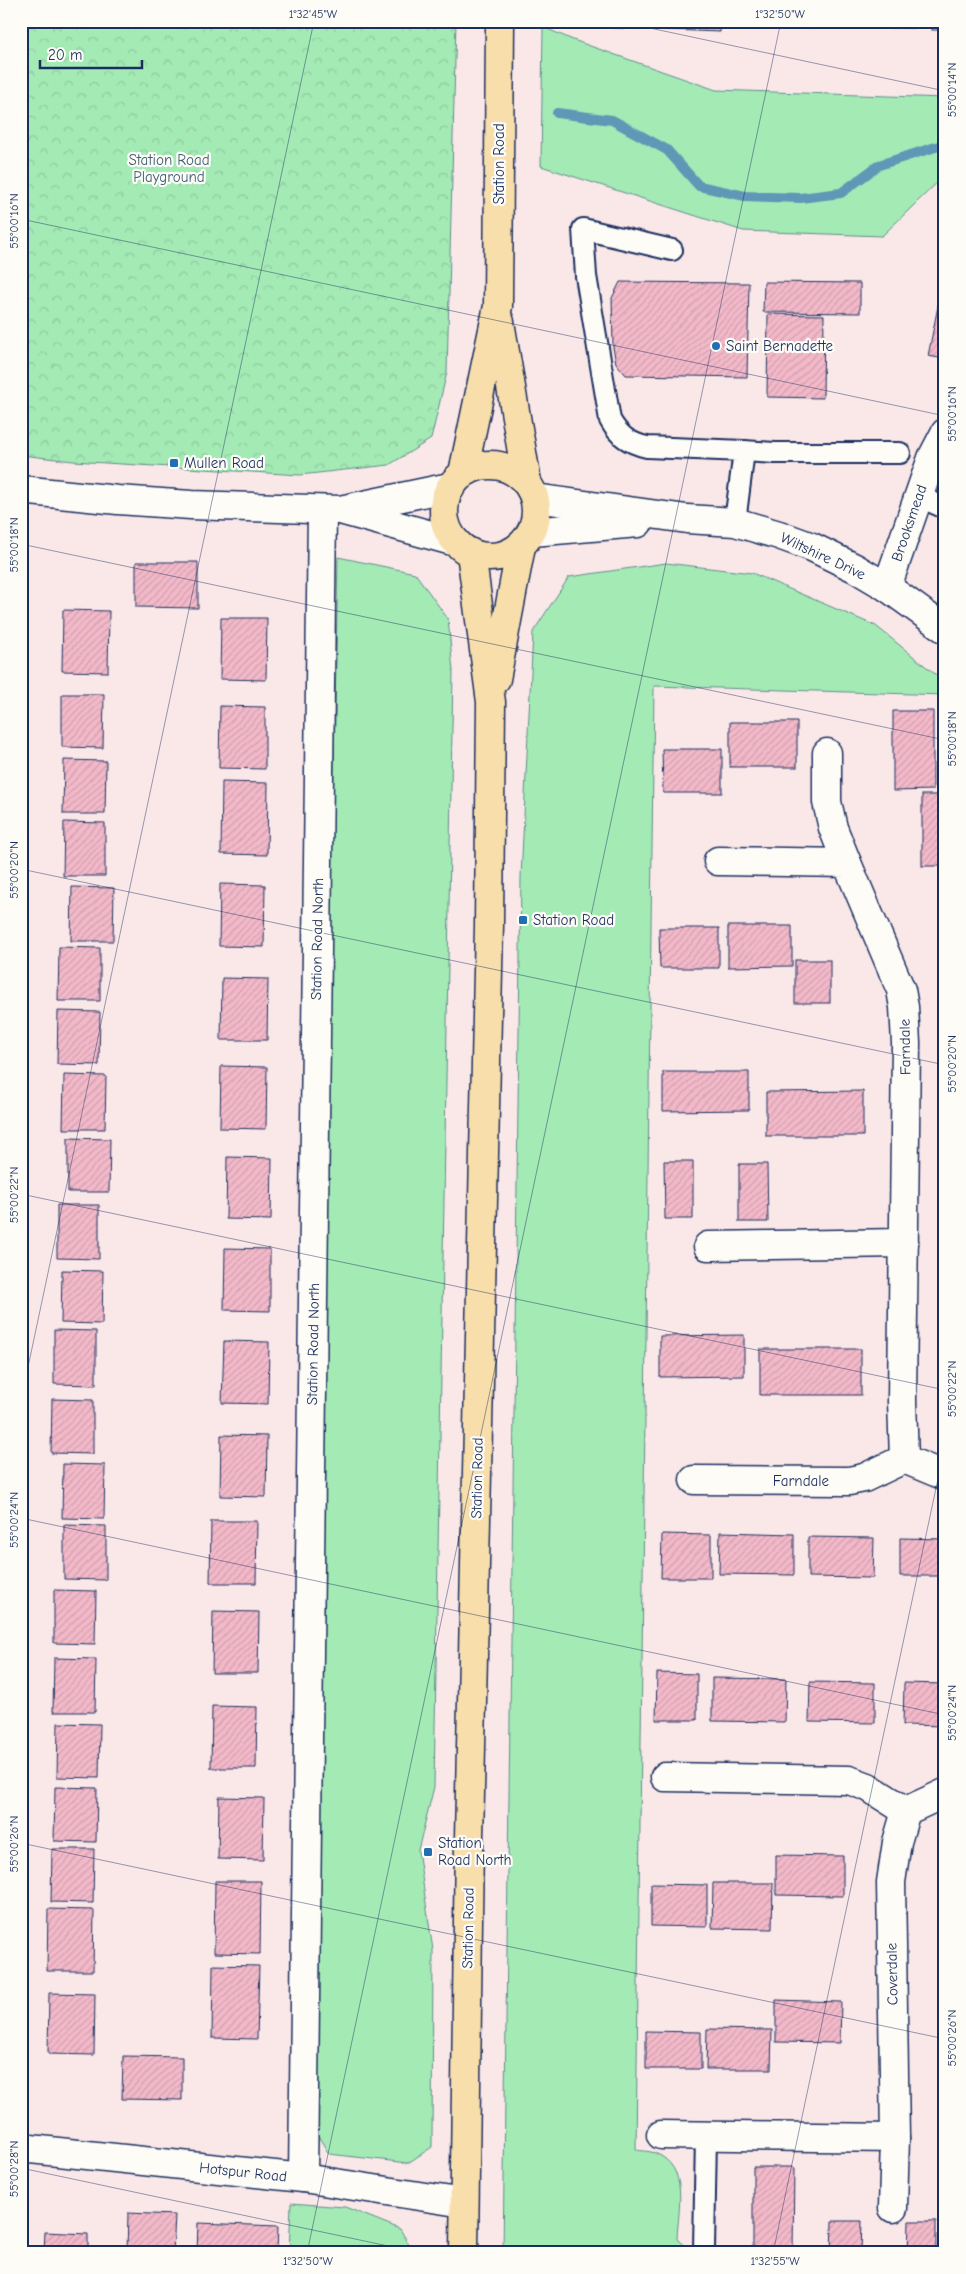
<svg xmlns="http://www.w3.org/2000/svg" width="966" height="2274" font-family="'Comic Neue',sans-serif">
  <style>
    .grass { fill: #a4eab5; stroke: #608c8a }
    .forest { fill: url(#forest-crowns); stroke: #608c8a }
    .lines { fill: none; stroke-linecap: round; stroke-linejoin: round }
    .stream { stroke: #6197b6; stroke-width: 10 }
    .building { fill: url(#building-hatch); stroke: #1b2f5e }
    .service-casing { stroke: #1b2f5e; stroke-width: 24 }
    .minor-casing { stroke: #1b2f5e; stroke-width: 31 }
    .tertiary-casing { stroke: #1b2f5e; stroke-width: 31 }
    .primary-casing { stroke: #1b2f5e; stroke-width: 31 }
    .service { stroke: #fdfcf7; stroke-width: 20 }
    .minor { stroke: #fdfcf7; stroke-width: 28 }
    .tertiary { stroke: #fdfcf7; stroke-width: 28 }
    .primary { stroke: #f8deab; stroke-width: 28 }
    .ticks { fill: none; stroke: #1b2f5e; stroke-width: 1; stroke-opacity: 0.45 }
    .poi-dot { fill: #1f6fb2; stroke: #fdfcf7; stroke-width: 2 }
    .labels { text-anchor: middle; stroke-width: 4.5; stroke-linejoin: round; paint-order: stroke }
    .park-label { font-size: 15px; fill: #3d5e74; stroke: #fdfcf7 }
    .street-label { font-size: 15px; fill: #1b2f5e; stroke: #fdfcf7 }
    .poi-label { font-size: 15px; fill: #1b2f5e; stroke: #fdfcf7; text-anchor: start }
    .neatline { fill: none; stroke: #1b2f5e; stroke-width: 2 }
    .ticks-label { font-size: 12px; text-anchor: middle; fill: #1b2f5e }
  </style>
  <defs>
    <pattern id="forest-crowns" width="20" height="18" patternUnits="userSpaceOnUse" patternTransform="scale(1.25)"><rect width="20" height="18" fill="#a4eab5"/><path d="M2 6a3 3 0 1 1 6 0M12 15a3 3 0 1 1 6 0" fill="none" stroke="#8dc99e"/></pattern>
    <pattern id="building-hatch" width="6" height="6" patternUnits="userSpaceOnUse" patternTransform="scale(1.25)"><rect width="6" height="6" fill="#f3b9c9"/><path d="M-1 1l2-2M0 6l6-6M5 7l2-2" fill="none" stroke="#d09faf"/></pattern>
  </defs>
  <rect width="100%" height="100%" fill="#fae8e9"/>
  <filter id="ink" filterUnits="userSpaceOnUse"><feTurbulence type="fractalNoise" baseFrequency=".02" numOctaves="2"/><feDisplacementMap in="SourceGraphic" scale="10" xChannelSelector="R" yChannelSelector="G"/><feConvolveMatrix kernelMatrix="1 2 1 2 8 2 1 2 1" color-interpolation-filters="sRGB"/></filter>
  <g filter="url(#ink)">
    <!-- grass -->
    <g class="grass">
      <polygon points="543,27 573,40 716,90 945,98 945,175 882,236 743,231 541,166"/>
      <polygon points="338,557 415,573 448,619 453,671 434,1787 418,1850 433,1950 432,2147 408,2163 329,2154 317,2134 330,971"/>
      <path d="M 666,563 L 752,573 L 876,626 L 945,682 L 945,695 L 654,686 L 636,2150 C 642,2151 649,2151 655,2153 C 690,2167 678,2209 677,2239 L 692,2253 L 503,2253 L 521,877 L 533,632 L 569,577 Z"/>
      <polygon points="291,2203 345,2207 400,2229 414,2253 289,2253"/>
    </g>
    <!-- forest -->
    <polygon class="forest" points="21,21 456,21 447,372 431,439 389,465 300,475 73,461 21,455"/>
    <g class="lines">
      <!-- stream -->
      <polyline class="stream" points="557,113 612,120 667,150 699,186 745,196 800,198 841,193 879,165 945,144"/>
    </g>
    <!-- building -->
    <g class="building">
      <polygon points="596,21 721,21 720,32 596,27"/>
      <polygon points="744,21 821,21 821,28 744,26"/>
      <polygon points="838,21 915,21 915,28 838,27"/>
      <rect x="932" y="21" width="13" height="9"/>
      <polygon points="620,282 749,283 747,377 626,375 616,363 613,347 612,298"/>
      <polygon points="764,282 860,283 860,313 763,312"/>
      <polygon points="941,291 945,291 945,359 928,356"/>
      <polygon points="768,314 824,315 823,398 767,397"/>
      <polygon points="136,562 198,562 198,608 136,607"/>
      <polygon points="63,610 109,611 108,672 62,671"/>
      <polygon points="221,618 267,618 266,680 220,679"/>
      <polygon points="62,694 104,694 103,748 62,747"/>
      <polygon points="220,706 265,707 265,769 219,768"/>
      <polygon points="893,711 933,711 933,790 893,791"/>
      <rect x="730" y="722" width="67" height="45"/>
      <polygon points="662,749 722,749 722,793 663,793"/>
      <polygon points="64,760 106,761 105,814 63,814"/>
      <polygon points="222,782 268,783 267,855 221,854"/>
      <rect x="922" y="795" width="23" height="71"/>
      <polygon points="64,822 105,823 105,876 63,876"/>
      <polygon points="220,884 265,885 264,947 219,946"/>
      <polygon points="72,887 114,888 113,941 71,941"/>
      <polygon points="728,926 792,926 792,966 728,967"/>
      <polygon points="659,928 719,928 719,968 660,968"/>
      <polygon points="59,947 100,948 100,1001 58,1001"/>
      <rect x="795" y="960" width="35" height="43"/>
      <polygon points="222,978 268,979 267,1040 221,1040"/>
      <polygon points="58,1011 100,1012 99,1065 57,1064"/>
      <polygon points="221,1066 267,1067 266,1129 220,1128"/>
      <polygon points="663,1072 749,1072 749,1110 663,1111"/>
      <polygon points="64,1075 106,1076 105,1129 63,1129"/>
      <polygon points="863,1091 863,1136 766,1136 766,1092"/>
      <polygon points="68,1138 110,1139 109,1192 68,1192"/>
      <polygon points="227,1157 272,1158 271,1220 226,1219"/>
      <polygon points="664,1161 693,1161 693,1219 665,1219"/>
      <polygon points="739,1164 767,1164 768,1222 739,1222"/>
      <polygon points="57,1205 99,1205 99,1259 57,1258"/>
      <polygon points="225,1248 270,1249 270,1311 224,1310"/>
      <polygon points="62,1270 103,1271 102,1324 61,1323"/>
      <polygon points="54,1330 96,1331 96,1385 54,1384"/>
      <polygon points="744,1335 744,1376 660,1377 660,1336"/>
      <polygon points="224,1341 269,1342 268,1404 222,1403"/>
      <rect x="760" y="1349" width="101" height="46"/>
      <polygon points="52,1399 93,1400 93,1454 51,1453"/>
      <polygon points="221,1435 267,1436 266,1497 220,1496"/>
      <polygon points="63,1464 105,1465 104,1519 62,1518"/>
      <polygon points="211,1521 257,1521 256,1583 210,1583"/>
      <polygon points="64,1525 106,1526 106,1580 64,1579"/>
      <polygon points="720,1532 794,1534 794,1575 719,1574"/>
      <polygon points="662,1534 711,1535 711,1578 661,1578"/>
      <polygon points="808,1537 874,1538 873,1578 808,1577"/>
      <polygon points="900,1538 945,1539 945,1576 900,1576"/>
      <polygon points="54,1590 96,1591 95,1644 54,1643"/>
      <polygon points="213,1611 259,1612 258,1673 212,1673"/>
      <polygon points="54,1658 96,1659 95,1712 53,1712"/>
      <polygon points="657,1673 697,1674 697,1720 656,1720"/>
      <polygon points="712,1678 786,1679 785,1722 712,1721"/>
      <polygon points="810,1682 875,1683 875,1723 809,1722"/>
      <polygon points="904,1683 945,1684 945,1726 903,1725"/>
      <polygon points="212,1706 257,1707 256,1768 211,1768"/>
      <polygon points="58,1723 100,1724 99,1778 57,1777"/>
      <polygon points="55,1787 97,1788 96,1842 54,1841"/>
      <polygon points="219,1797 264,1798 263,1860 218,1859"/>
      <polygon points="52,1849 94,1849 93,1903 51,1902"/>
      <polygon points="776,1855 843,1856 843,1896 776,1895"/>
      <polygon points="215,1881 261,1881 260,1954 214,1953"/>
      <polygon points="713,1883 773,1883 772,1929 712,1928"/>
      <polygon points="651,1884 707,1885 707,1927 651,1926"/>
      <polygon points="48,1909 94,1910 93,1971 47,1971"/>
      <polygon points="213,1965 259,1966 257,2039 212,2038"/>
      <polygon points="49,1993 95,1994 94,2055 48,2054"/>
      <polygon points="776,2000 841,2002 840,2043 776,2042"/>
      <polygon points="707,2029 772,2030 771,2069 706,2069"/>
      <polygon points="646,2031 701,2032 701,2069 646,2069"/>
      <polygon points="123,2056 182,2057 182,2100 122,2099"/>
      <polygon points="753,2167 794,2167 793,2252 753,2252"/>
      <polygon points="128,2213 175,2215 173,2253 127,2253"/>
      <polygon points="832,2221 862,2221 861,2253 831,2253"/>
      <polygon points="909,2221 936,2221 936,2253 908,2253"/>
      <polygon points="198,2223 278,2226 277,2253 197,2253"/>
      <polygon points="45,2232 88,2234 88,2253 44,2253"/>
    </g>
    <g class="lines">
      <defs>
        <g id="service">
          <path d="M 672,250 L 583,229 L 586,276 L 610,420 C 619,436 629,443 647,447 L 744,451 L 735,522"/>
          <polyline points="744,451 775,453 900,453"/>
          <polyline points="918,496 945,508"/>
          <polyline points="704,2249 706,2136"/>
        </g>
        <g id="minor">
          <polyline points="887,587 932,458 945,433"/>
          <polyline points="827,753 827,802 833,828 847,863"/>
          <polyline points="718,861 847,863 901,990 904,1007 906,1043 902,1401 904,1459"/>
          <polyline points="708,1246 904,1243"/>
          <polyline points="694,1480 849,1481 864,1478 904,1459 945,1476"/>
          <polyline points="665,1777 849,1780 868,1787 906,1811 945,1793"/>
          <polyline points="661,2135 895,2138"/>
          <polyline points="21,2148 303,2178 464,2203"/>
          <polyline points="303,2178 322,510"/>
          <polyline points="893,2208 895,2138 891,1882 897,1842 906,1811"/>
        </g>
        <g id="tertiary">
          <polyline points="21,490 118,500 191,505 340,510 450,487"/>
          <polyline points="535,498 687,519 735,522 779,535 812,547 855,568 887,587 945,629"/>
          <polyline points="344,511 456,542"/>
          <polyline points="532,532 638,523"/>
        </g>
        <g id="primary">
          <polyline points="500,322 527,482"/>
          <circle cx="490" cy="511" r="46"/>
          <polyline points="463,473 498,306 500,21"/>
          <polyline points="496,679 521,546"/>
          <polyline points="464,2253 469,1838 489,925 491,702 471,553"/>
        </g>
      </defs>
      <!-- service casing -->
      <use href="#service" class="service-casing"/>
      <!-- minor casing -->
      <use href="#minor" class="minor-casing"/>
      <!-- tertiary casing -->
      <use href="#tertiary" class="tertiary-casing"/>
      <!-- primary casing -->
      <use href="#primary" class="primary-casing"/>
      <!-- service -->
      <use href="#service" class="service"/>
      <!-- minor -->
      <use href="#minor" class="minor"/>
      <!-- tertiary -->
      <use href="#tertiary" class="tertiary"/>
      <!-- primary -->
      <use href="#primary" class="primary"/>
    </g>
  </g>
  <!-- ticks -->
  <path class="ticks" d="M 617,21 L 945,91M 21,219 L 945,416M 21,544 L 945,740M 21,869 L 945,1065M 21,1194 L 945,1390M 21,1400 L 314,21M 21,1518 L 945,1715M 21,1843 L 945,2039M 21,2168 L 421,2253M 307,2253 L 781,21M 773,2253 L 945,1446"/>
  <!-- markers -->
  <g class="poi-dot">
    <circle cx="716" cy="346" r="5"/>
    <rect x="169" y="458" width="10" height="10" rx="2.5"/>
    <rect x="518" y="915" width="10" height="10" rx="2.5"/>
    <rect x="423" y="1847" width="10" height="10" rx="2.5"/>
  </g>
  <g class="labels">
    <!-- park labels -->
    <g class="park-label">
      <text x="169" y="165">Station Road<tspan x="169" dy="17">Playground</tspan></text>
    </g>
    <!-- street labels -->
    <g class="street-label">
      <text transform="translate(499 164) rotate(-90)" y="5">Station Road</text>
      <text transform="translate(909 523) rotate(-71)" y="5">Brooksmead</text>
      <text transform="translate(823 556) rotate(25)" y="5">Wiltshire Drive</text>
      <text transform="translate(317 939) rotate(-89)" y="5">Station Road North</text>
      <text transform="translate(905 1047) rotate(-91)" y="5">Farndale</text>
      <text transform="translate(313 1344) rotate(-89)" y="5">Station Road North</text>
      <text transform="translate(477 1478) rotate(-89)" y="5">Station Road</text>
      <text x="801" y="1486">Farndale</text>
      <text transform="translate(468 1928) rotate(-89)" y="5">Station Road</text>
      <text transform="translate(892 1974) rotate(-91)" y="5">Coverdale</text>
      <text transform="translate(243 2172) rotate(6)" y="5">Hotspur Road</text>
    </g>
    <!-- poi labels -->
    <g class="poi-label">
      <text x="726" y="351">Saint Bernadette</text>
      <text x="184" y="468">Mullen Road</text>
      <text x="533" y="925">Station Road</text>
      <text x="438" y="1848">Station<tspan x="438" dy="17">Road North</tspan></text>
    </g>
  </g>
  <!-- margin -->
  <rect width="966" height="2274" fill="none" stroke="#fdfcf7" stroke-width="55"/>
  <!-- scale -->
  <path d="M40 60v8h102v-8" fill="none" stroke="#1b2f5e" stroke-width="2.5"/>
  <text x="48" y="60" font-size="15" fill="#1b2f5e" stroke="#fdfcf7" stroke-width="4" paint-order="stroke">20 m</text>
  <rect x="28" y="28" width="910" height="2218" class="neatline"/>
  <g class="ticks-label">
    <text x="313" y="18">1°32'45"W</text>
    <text x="780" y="18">1°32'50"W</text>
    <text transform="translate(952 90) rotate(-90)" y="4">55°00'14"N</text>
    <text transform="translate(14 221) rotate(-90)" y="4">55°00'16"N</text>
    <text transform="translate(952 414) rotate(-90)" y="4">55°00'16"N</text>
    <text transform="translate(14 545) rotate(-90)" y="4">55°00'18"N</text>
    <text transform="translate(952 739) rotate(-90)" y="4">55°00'18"N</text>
    <text transform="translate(14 870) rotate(-90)" y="4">55°00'20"N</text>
    <text transform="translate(952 1064) rotate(-90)" y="4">55°00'20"N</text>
    <text transform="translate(14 1195) rotate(-90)" y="4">55°00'22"N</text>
    <text transform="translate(952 1389) rotate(-90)" y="4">55°00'22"N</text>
    <text transform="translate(14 1520) rotate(-90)" y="4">55°00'24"N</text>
    <text transform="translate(952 1713) rotate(-90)" y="4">55°00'24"N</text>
    <text transform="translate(14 1844) rotate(-90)" y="4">55°00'26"N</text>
    <text transform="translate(952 2038) rotate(-90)" y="4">55°00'26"N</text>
    <text transform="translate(14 2169) rotate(-90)" y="4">55°00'28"N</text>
    <text x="308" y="2265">1°32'50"W</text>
    <text x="775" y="2265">1°32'55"W</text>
  </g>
</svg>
